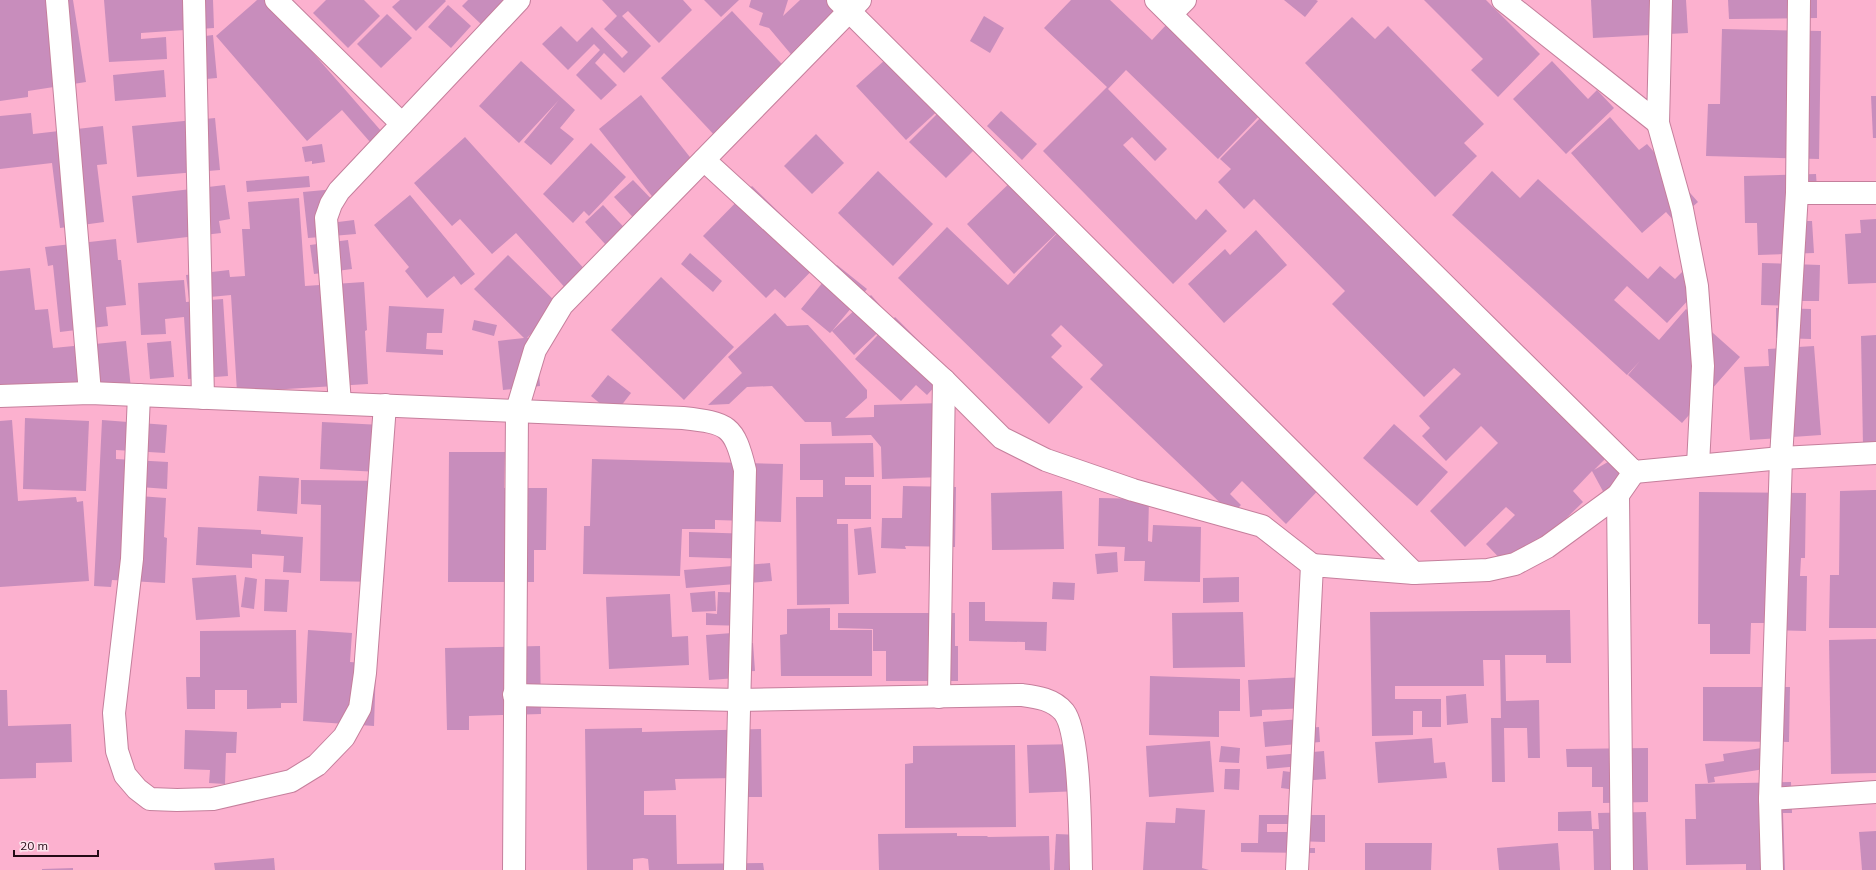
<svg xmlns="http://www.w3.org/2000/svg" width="1876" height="870" font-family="Mulish,sans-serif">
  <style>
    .building { fill: #c88dbc }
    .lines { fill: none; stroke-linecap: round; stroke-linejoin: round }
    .minor-casing { stroke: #c57f9c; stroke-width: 24 }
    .minor { stroke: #fff; stroke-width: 22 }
  </style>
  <rect width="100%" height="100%" fill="#fcb1cf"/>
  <!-- building -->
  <g class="building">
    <polygon points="0,0 73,0 86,82 28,91 28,97 0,101"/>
    <polygon points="104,0 213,0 214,28 141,33 141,39 166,37 167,59 109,62"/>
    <polygon points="257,0 267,0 382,132 370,142 342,110 307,141 216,36"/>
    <polygon points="326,0 364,0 380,16 348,48 313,13"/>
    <polygon points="400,0 445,0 446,1 416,31 392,7"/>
    <polygon points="468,0 509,0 483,26 462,6"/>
    <polygon points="602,0 683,0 692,10 659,43 628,11 622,16 651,46 624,73 604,53 595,63 617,85 601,100 576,75 600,50 594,44 568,70 542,44 561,26 577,42 592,27 622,58 628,52 604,29 617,16"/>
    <polygon points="704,0 739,0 721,17"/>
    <polygon points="751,0 788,0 783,16 800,0 832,0 845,14 795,59 769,28 759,25 763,13 749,7"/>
    <polygon points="1071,0 1110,0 1152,40 1167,24 1261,114 1218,159 1126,70 1108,89 1167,149 1155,161 1132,137 1123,145 1196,220 1206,209 1227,231 1173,284 1043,151 1107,87 1044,28"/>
    <polygon points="1284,0 1316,0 1318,1 1305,17"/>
    <polygon points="1424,0 1486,0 1540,54 1498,97 1471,70 1483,59"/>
    <polygon points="1591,0 1686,0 1688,33 1593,38"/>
    <polygon points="1728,0 1817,0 1817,18 1729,19"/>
    <polygon points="448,5 471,26 451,48 428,27"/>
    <polygon points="732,11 795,78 717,138 661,78"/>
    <polygon points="387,14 412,38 381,68 357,44"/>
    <polygon points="984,16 1004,28 990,53 970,41"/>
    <polygon points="1352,17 1375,39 1388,26 1484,124 1464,143 1477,156 1435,197 1305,63"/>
    <polygon points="1722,29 1821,31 1819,159 1706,156 1708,104 1720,104"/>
    <polygon points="213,35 217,78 195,80 190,38"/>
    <polygon points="895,51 944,105 906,140 856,86"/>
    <polygon points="521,61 575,110 560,128 574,139 551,165 524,142 559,100 519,143 479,106"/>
    <polygon points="1552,61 1588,99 1597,90 1614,108 1566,154 1513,99"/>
    <polygon points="164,70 166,97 115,101 113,75"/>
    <polygon points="641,95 704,175 662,209 599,129"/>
    <polygon points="1871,96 1876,96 1876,138 1873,138"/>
    <polygon points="1001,111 1037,144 1022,160 987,126"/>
    <polygon points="31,113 33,134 103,126 107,164 97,165 104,222 60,228 52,163 0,169 0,116"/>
    <polygon points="937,114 954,131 962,122 982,142 946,178 909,142"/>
    <polygon points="1264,114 1605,459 1594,470 1613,459 1626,484 1605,495 1592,471 1573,491 1583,502 1548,536 1545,534 1510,569 1486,544 1515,515 1506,507 1465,547 1430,511 1498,443 1481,426 1446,461 1422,436 1430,428 1419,416 1461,374 1454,368 1424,397 1332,304 1345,291 1254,199 1244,209 1218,182 1231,169 1220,159"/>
    <polygon points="1610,117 1639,150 1647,144 1698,202 1675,222 1666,212 1642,233 1571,153"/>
    <polygon points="215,118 220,170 137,177 132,126"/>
    <polygon points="816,134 844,163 812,194 784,166"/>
    <polygon points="465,137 588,273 568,291 516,233 492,254 460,219 452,226 414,183"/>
    <polygon points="591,143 626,177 589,216 584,211 573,223 543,194"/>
    <polygon points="322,144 325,162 312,164 312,161 305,162 302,147"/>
    <polygon points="878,171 933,224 893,266 838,213"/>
    <polygon points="1492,171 1520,198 1538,179 1648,279 1660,266 1675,279 1687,267 1704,283 1667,323 1627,286 1614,300 1659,340 1686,309 1740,357 1682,423 1628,375 1640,361 1627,375 1452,215"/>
    <polygon points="1816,174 1818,204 1795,204 1796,221 1812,221 1814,253 1758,255 1757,223 1745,223 1744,176"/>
    <polygon points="1018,175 1329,479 1286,524 1242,481 1230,494 1241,505 1232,514 1090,379 1103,365 1061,325 1051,335 1062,346 1051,357 1083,387 1049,424 898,278 947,227 1008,285 1063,227 1014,274 967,224"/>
    <polygon points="309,176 310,187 247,192 246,181"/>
    <polygon points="633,180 662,210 643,228 614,197"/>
    <polygon points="225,185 230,219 219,221 221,233 137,243 132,196"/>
    <polygon points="752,186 825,257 785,298 775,289 766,298 703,236"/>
    <polygon points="335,189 338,222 354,220 356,234 308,238 303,192"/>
    <polygon points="410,195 475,274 461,285 454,276 427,298 405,271 409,267 374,225"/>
    <polygon points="299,198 305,286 364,282 367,330 365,331 368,384 237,392 231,295 189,299 186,275 229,270 230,277 245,276 242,229 250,229 248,202"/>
    <polygon points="603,205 634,238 616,256 585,222"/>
    <polygon points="1876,219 1876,283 1848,284 1845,234 1861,233 1860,220"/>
    <polygon points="1256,230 1287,265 1224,323 1188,284 1225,249 1230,255"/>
    <polygon points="116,239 118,260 121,260 126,305 106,307 108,326 60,332 53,265 48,266 45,247"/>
    <polygon points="348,240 352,269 314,274 310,245"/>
    <polygon points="690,253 722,281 713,292 681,264"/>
    <polygon points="508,255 559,305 527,338 536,337 540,386 503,390 498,341 524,338 474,289"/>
    <polygon points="1762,263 1820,265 1819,301 1793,301 1792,306 1761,305"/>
    <polygon points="837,265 867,289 832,331 871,295 892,319 854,355 832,331 830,333 801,309"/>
    <polygon points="30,268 35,310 48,309 53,348 126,341 131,389 0,397 0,271"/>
    <polygon points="661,277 734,347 684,400 611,330"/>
    <polygon points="184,280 186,302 223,299 228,376 188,379 184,317 165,319 166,334 141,335 138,283"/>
    <polygon points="389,306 444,309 442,333 427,333 426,349 443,350 443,355 386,352"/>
    <polygon points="1776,308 1811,309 1811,339 1776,338"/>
    <polygon points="775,313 787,326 808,325 867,390 867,398 845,418 874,417 874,405 941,403 943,477 882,479 881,447 871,435 832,436 831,422 805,422 772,386 747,387 729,404 708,405 742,373 728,357"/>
    <polygon points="895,317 926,348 915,359 939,382 927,395 916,385 901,401 855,359"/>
    <polygon points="474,320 497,325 494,336 472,330"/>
    <polygon points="1876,335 1876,446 1863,446 1861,336"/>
    <polygon points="171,341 174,377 150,379 147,343"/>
    <polygon points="1814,346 1821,435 1750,440 1744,367 1769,366 1768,349"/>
    <polygon points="608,375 631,393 614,415 591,396"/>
    <polygon points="25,418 89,421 86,491 23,489"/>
    <polygon points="12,420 18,501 76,497 77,502 83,501 89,581 0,587 0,421"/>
    <polygon points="102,420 167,425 165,453 116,450 116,459 168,462 167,489 140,487 139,496 166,498 164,537 167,538 165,583 112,580 111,587 94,586"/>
    <polygon points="322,422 382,425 380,472 320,469"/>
    <polygon points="1394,424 1448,472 1417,506 1363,458"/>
    <polygon points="873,443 874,477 845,477 845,485 871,485 871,519 837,519 837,524 848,524 849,604 797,605 796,497 823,497 823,480 800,480 800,444"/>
    <polygon points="449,452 505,452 504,488 547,488 546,550 534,550 534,582 448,582"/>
    <polygon points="592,459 783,464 781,522 715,520 715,529 682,529 680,576 583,574 584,526 590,526"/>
    <polygon points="259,476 299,478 297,514 257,511"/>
    <polygon points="301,480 386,481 384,582 320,581 321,505 301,504"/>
    <polygon points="903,486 956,487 955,547 905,546 906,549 881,548 882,518 902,518"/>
    <polygon points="1874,490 1876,490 1876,628 1829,628 1830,575 1839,575 1840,491"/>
    <polygon points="1062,491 1064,549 992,550 991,493"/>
    <polygon points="1699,492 1806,493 1805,558 1801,558 1800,576 1807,576 1806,631 1768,630 1768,623 1751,623 1750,654 1710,654 1710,624 1698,624"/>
    <polygon points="1099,498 1149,499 1148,541 1152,542 1153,525 1201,527 1200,582 1144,581 1145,561 1124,561 1125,547 1098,546"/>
    <polygon points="198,527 261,530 261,534 303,537 301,573 283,572 284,556 252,554 252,568 196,565"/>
    <polygon points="871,527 876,573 858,575 854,529"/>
    <polygon points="689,532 755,534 754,559 689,557"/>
    <polygon points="1117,552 1118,572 1097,574 1095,554"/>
    <polygon points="770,563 772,581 686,588 684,570"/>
    <polygon points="236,575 240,617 196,620 192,578"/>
    <polygon points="245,577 257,579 254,609 241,607"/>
    <polygon points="1239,577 1239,602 1203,603 1203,578"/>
    <polygon points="265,579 289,580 287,612 264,611"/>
    <polygon points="1053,582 1075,583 1074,600 1052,599"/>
    <polygon points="715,591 716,611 692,612 690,593"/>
    <polygon points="718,592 752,593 751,626 706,625 706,613 717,614"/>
    <polygon points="670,594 672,637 688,636 689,665 609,669 606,597"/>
    <polygon points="969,602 985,602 985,621 1047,622 1046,651 1025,650 1025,642 969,641"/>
    <polygon points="830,608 830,630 872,630 872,676 781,676 780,635 787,634 787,609"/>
    <polygon points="1570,610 1571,663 1546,663 1546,655 1505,655 1506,701 1539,700 1540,758 1528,758 1527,728 1504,728 1505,782 1492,782 1491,718 1501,718 1500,660 1483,660 1484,686 1395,686 1395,699 1441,699 1441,727 1422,727 1422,711 1413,711 1413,735 1372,736 1370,612"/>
    <polygon points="1243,612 1245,667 1173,668 1172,613"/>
    <polygon points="838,613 955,613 955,646 958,646 958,681 886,681 886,651 873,651 873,629 838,628"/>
    <polygon points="296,630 297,703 281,703 281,708 247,709 247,690 215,690 215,709 187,709 186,677 200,677 200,631"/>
    <polygon points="308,630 352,633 350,662 376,664 374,726 303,721"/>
    <polygon points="732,633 733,645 753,643 755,671 736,672 737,678 709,680 706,635"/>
    <polygon points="1876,639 1876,773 1831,774 1829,640"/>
    <polygon points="540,646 541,714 469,716 469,730 447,730 445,648"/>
    <polygon points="1150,676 1240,679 1240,711 1219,711 1219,737 1149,735"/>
    <polygon points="1306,677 1307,708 1262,710 1262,716 1250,717 1248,680"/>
    <polygon points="1703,687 1790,687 1789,742 1703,741"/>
    <polygon points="0,690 7,690 8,726 71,724 72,762 36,763 36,778 0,779"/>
    <polygon points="1466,694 1468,723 1447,725 1446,696"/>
    <polygon points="1300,719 1300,729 1319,727 1320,742 1265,747 1263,722"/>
    <polygon points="642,728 642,732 761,729 762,797 737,797 737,778 675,779 676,790 644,791 644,815 676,815 677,864 763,863 764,870 649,870 648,859 643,858 633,859 633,870 587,870 585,729"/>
    <polygon points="185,730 237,732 236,753 226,753 225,784 209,783 210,770 184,769"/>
    <polygon points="1432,738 1434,763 1445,762 1447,778 1378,783 1375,742"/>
    <polygon points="1210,741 1214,792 1149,797 1146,746"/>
    <polygon points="1079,744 1081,791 1029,793 1027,745"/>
    <polygon points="1015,745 1016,827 905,828 905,764 913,763 913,746"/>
    <polygon points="1221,746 1240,748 1239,763 1219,762"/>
    <polygon points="1768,747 1771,768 1714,777 1715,782 1708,783 1705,764 1724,761 1723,754"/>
    <polygon points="1648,748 1648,802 1603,803 1603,787 1592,787 1592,767 1567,767 1566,749"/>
    <polygon points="1324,751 1326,779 1302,781 1300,766 1267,769 1266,756"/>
    <polygon points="1225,769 1240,769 1239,790 1224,789"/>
    <polygon points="1283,771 1298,773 1296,790 1281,788"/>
    <polygon points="1791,782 1792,813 1783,813 1785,870 1746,870 1746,864 1686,865 1685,819 1696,819 1695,784"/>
    <polygon points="1176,808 1205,810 1202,868 1209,870 1143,870 1146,822 1175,823"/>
    <polygon points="1591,811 1592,829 1599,829 1598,813 1646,812 1648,870 1594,870 1593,831 1558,831 1558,812"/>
    <polygon points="1259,815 1325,815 1325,842 1293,841 1293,824 1267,824 1267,832 1289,832 1289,848 1315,848 1315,853 1241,852 1241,843 1258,843"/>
    <polygon points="1876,831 1876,870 1862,870 1859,832"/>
    <polygon points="957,833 957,836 987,836 988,837 1049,836 1050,870 879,870 878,834"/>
    <polygon points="1056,834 1080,835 1078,870 1054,870"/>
    <polygon points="1365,843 1432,843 1431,870 1365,870"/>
    <polygon points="1558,843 1560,870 1499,870 1497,848"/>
    <polygon points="274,858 275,870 215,870 214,863"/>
    <polygon points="73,868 73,870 42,870 42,869"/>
  </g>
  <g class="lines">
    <defs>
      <g id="minor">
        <polyline points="57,0 90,393"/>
        <polyline points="194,0 203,398"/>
        <polyline points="276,0 402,124"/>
        <polyline points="838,0 1414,573"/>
        <polyline points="1156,0 1634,472 1781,458 1876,453"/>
        <polyline points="1503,0 1658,123 1661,0"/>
        <polyline points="1171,14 1185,0"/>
        <polyline points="1658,123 1682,209 1697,286 1703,366 1698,465"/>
        <polyline points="704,160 944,380 1002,438 1046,460 1133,490 1262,526 1312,565"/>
        <polyline points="1797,193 1876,193"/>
        <polyline points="139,395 132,559 114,713 117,751 125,775 137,789 150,799 177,800 213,799 291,781 317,765 344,737 360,708 365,673 385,405"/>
        <path d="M 0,396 L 90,393 L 683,418 C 728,423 734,425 745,470 L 735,870"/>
        <polyline points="340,403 326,218 331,204 339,191 519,0"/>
        <polyline points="1618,495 1622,870"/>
        <path d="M 514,695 L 738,700 L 1022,695 C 1037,697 1053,699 1064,712 C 1081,734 1080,838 1081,870"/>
        <polyline points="939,697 944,380"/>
        <polyline points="1770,799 1876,792"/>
        <polyline points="514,870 517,410 535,350 562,305 860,0"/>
        <polyline points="1297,870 1312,565 1414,573 1488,570 1515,564 1547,547 1618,495 1634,472"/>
        <polyline points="1772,870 1770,799 1781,458 1797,193 1799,0"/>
      </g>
    </defs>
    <!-- minor casing -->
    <use href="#minor" class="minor-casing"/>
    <!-- minor -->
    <use href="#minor" class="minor"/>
  </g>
  <!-- scale -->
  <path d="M14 850v6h84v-6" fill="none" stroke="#240a16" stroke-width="2"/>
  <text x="20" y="850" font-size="12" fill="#240a16" stroke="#fce4ed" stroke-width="3" paint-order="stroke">20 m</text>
</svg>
